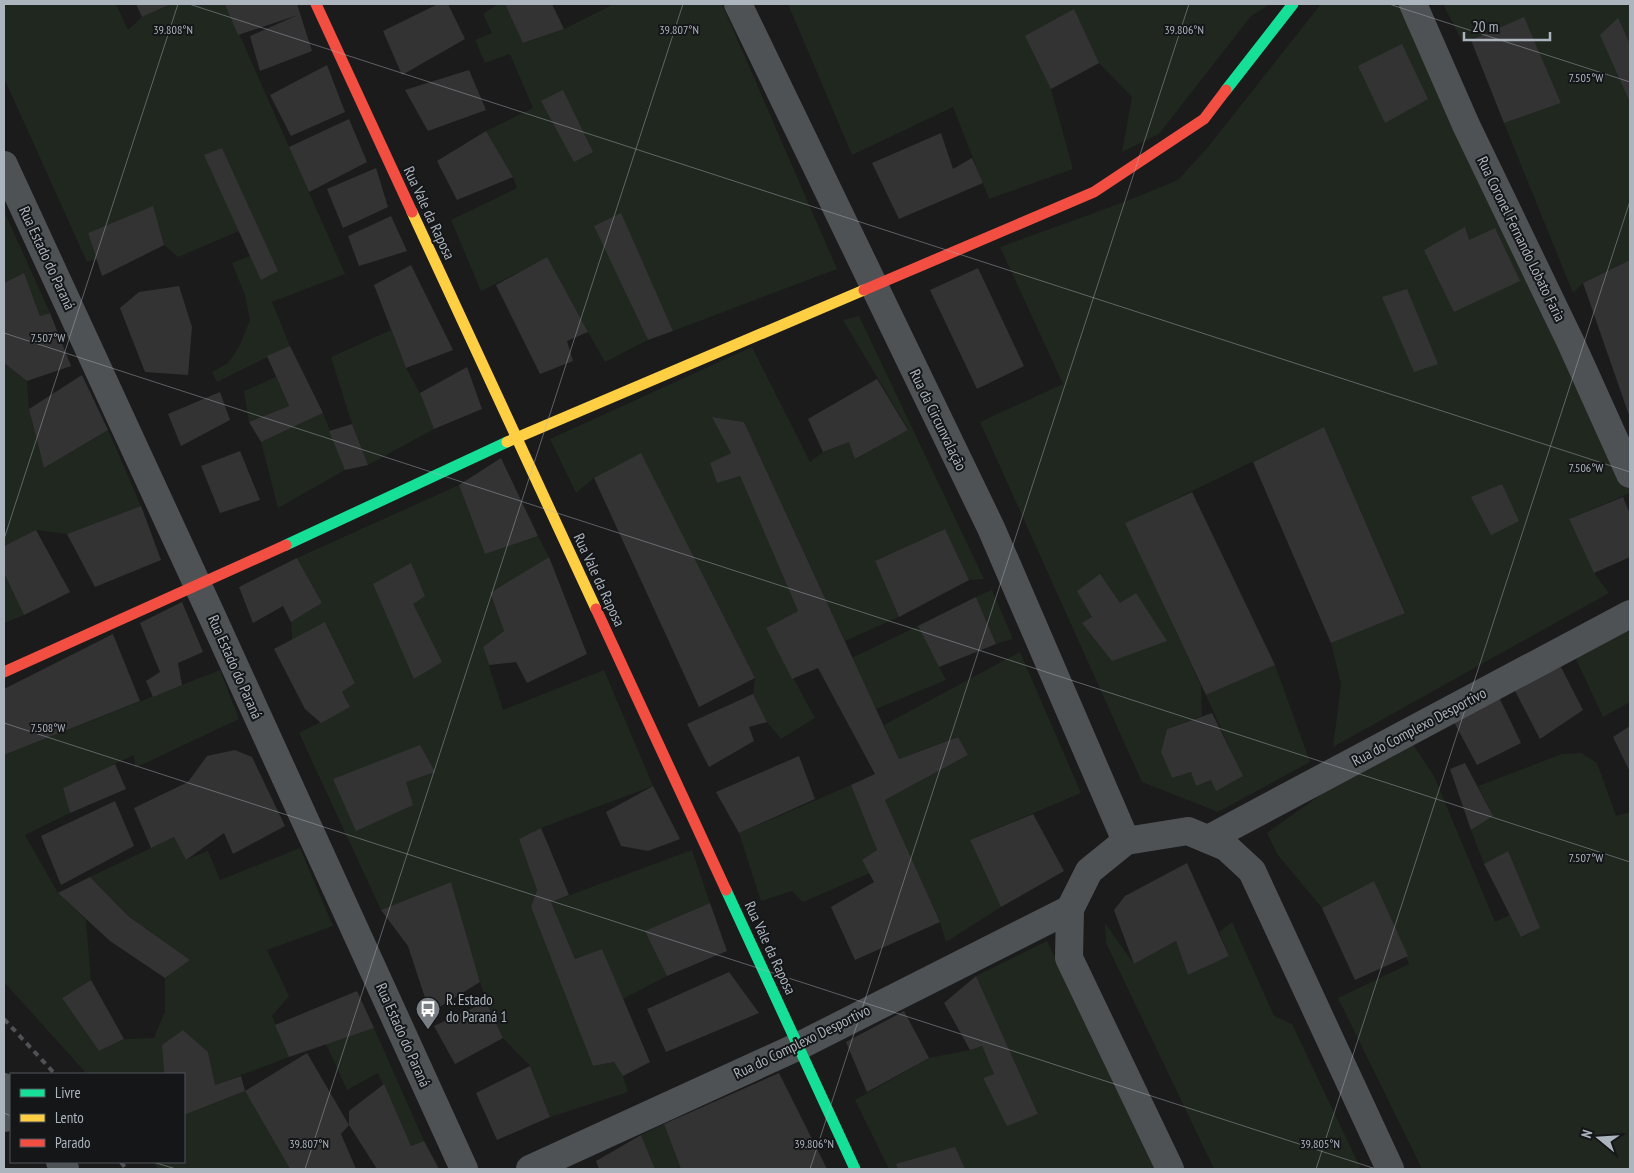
<svg xmlns="http://www.w3.org/2000/svg" width="1634" height="1173" font-family="'PT Sans Narrow',sans-serif">
  <style>
    .green { fill: #1f271f }
    .building { fill: #333334 }
    .lines { fill: none; stroke-linecap: round; stroke-linejoin: round }
    .street { stroke: #4f5255; stroke-width: 28 }
    .fast { stroke: #16e098; stroke-width: 11 }
    .slow { stroke: #ffcf43; stroke-width: 11 }
    .jam { stroke: #f24e42; stroke-width: 11 }
    .rail { stroke: #4f5154; stroke-width: 4; stroke-dasharray: 6 5; stroke-linecap: butt }
    .ticks { fill: none; stroke: #acb4bd; stroke-width: 1; stroke-opacity: 0.45 }
    .labels { text-anchor: middle; stroke-width: 4; stroke-linejoin: round; paint-order: stroke }
    .street-label { font-size: 15px; fill: #acb4bd; stroke: #151618 }
    .poi-label { font-size: 15px; fill: #acb4bd; stroke: #151618; text-anchor: start }
    .ticks-label { font-size: 12px; text-anchor: middle; fill: #acb4bd; stroke: #151618; stroke-width: 4; stroke-linejoin: round; paint-order: stroke }
  </style>
  <rect width="100%" height="100%" fill="#1b1b1c"/>
  <!-- green -->
  <g class="green">
    <polygon points="4,4 116,4 128,30 142,17 171,4 226,4 345,274 272,302 290,346 217,382 212,372 228,363 239,347 250,320 245,295 232,263 250,256 239,231 178,257 164,245 152,207 88,233 96,259 87,262 4,78"/>
    <polygon points="498,4 505,4 524,43 564,29 614,4 722,4 837,269 673,331 620,214 595,226 648,340 605,362 588,332 547,258 481,291 451,220 517,188 513,177 486,131 533,108 510,54 485,63 475,40 492,33 483,14"/>
    <polygon points="788,4 1270,4 1251,16 1159,134 1122,152 1132,97 1099,63 1051,89 1073,169 989,199 953,107 852,155"/>
    <polygon points="1321,4 1404,4 1630,475 1630,493 1569,519 1594,573 1609,593 1333,747 1341,684 1331,643 1405,612 1324,427 1126,523 1201,686 1202,716 1167,729 1161,752 1172,778 1191,772 1196,786 1211,780 1242,776 1206,695 1275,665 1310,762 1218,812 1142,782 980,422 1063,384 1000,247 1124,202 1178,180 1208,147"/>
    <polygon points="1443,4 1630,4 1630,260 1583,283 1573,293 1504,123 1561,103 1524,18 1463,43"/>
    <polygon points="4,211 50,313 40,316 24,273 4,283"/>
    <polygon points="859,316 984,579 969,580 945,529 875,561 899,617 845,641 744,422 713,417 731,453 710,463 717,483 740,476 798,611 766,628 815,718 781,739 767,722 753,694 755,678 641,454 594,478 576,493 550,439 752,347 810,462 823,452 849,442 856,459 908,429 843,320"/>
    <polygon points="391,330 406,368 420,393 434,429 368,465 352,424 331,357"/>
    <polygon points="4,363 27,381 29,409 44,468 108,430 141,506 67,534 36,530 4,546"/>
    <polygon points="276,377 289,406 249,422 244,391"/>
    <polygon points="323,413 345,470 278,508 261,442"/>
    <polygon points="459,485 485,554 538,536 549,557 490,594 504,631 483,647 503,710 604,670 653,786 541,828 519,839 537,890 531,907 593,1066 614,1062 623,1076 628,1092 550,1117 530,1066 503,1038 486,1002 451,882 381,910 299,733 350,707 342,692 355,683 326,623 292,640 291,622 322,603 297,558"/>
    <polygon points="4,573 24,615 4,623"/>
    <polygon points="992,590 1013,639 996,644 976,597"/>
    <polygon points="1630,614 1630,702 1603,717 1570,646"/>
    <polygon points="918,626 946,680 876,709 852,658"/>
    <polygon points="1020,652 1081,793 970,840 1001,907 946,942 940,922 885,800 968,755 957,737 899,759 884,725"/>
    <polygon points="220,670 239,719 135,768 134,755 63,788 70,813 25,835 58,893 86,920 91,980 62,998 99,1051 124,1039 154,1038 165,1011 165,978 190,960 128,916 90,877 174,837 186,860 208,851 220,880 300,848 333,926 267,950 289,996 272,1016 289,1057 215,1085 208,1052 183,1030 162,1045 164,1074 87,1074 4,982 4,755"/>
    <polygon points="1406,734 1434,776 1495,922 1510,915 1522,937 1539,928 1508,852 1484,864 1471,830 1493,816 1478,786 1562,754 1581,753 1597,763 1616,816 1630,812 1630,1169 1422,1169 1338,998 1409,964 1374,881 1322,908 1277,854 1267,833"/>
    <polygon points="851,785 877,850 863,860 870,873 803,902 792,891 761,901 739,833"/>
    <polygon points="692,850 710,903 646,931 667,976 623,999 602,949 575,959 551,902"/>
    <polygon points="1232,922 1274,1016 1292,1024 1361,1169 1214,1169 1106,943 1105,923 1134,964 1176,941 1188,975 1229,956 1219,932"/>
    <polygon points="1047,941 1155,1169 889,1169 855,1100 929,1058 970,1050 982,1046 994,1074 983,1078 1007,1125 1038,1114 976,976"/>
    <polygon points="374,1028 424,1141 411,1146 378,1073 347,1090 326,1044"/>
    <polygon points="245,1091 290,1169 158,1169 153,1162 184,1162 184,1115"/>
    <polygon points="664,1124 681,1169 655,1169 641,1135"/>
  </g>
  <!-- building -->
  <g class="building">
    <polygon points="136,4 171,4 142,17"/>
    <polygon points="225,4 297,4 312,51 260,71 250,36 298,15 238,35"/>
    <polygon points="438,4 448,4 465,39 402,75 383,31"/>
    <polygon points="505,4 552,4 564,29 523,43"/>
    <polygon points="1074,9 1099,63 1051,89 1025,36"/>
    <polygon points="1524,17 1561,103 1504,123 1471,40"/>
    <polygon points="1618,18 1630,44 1630,99 1629,100 1600,35"/>
    <polygon points="1402,44 1428,99 1385,123 1358,66"/>
    <polygon points="327,65 345,112 291,136 270,95"/>
    <polygon points="469,70 486,110 428,131 405,90"/>
    <polygon points="563,90 593,152 574,162 541,101"/>
    <polygon points="349,119 367,162 309,192 289,147"/>
    <polygon points="486,131 513,177 457,200 437,161"/>
    <polygon points="941,133 953,169 972,158 983,183 899,219 872,163"/>
    <polygon points="222,148 278,271 261,280 204,155"/>
    <polygon points="376,168 388,207 343,228 327,189"/>
    <polygon points="153,206 164,245 102,276 88,233"/>
    <polygon points="621,213 673,331 648,340 594,226"/>
    <polygon points="391,216 407,251 359,266 348,236"/>
    <polygon points="1465,227 1469,240 1495,228 1520,281 1454,312 1424,250"/>
    <polygon points="547,257 588,332 567,341 573,361 540,374 496,285"/>
    <polygon points="1630,260 1630,418 1583,283"/>
    <polygon points="411,265 453,350 406,368 374,285"/>
    <polygon points="978,268 1024,366 977,389 930,290"/>
    <polygon points="24,273 40,316 50,313 71,366 27,381 4,363 4,283"/>
    <polygon points="179,286 192,327 188,375 145,372 120,308 139,292"/>
    <polygon points="1407,289 1438,364 1414,372 1382,297"/>
    <polygon points="290,346 323,413 261,442 249,422 289,406 267,356"/>
    <polygon points="467,367 482,409 434,429 420,393"/>
    <polygon points="82,375 108,430 44,468 29,409"/>
    <polygon points="877,379 908,430 855,459 849,442 823,452 808,419"/>
    <polygon points="220,392 230,420 181,446 168,414"/>
    <polygon points="712,417 744,422 899,759 958,737 968,755 885,800 940,922 855,960 831,907 874,882 862,860 877,850 851,785 875,774 818,668 792,679 766,628 798,611 740,476 717,483 710,463 731,453"/>
    <polygon points="352,424 368,465 345,470 329,431"/>
    <polygon points="1324,427 1405,613 1331,643 1253,462"/>
    <polygon points="240,451 260,500 220,513 201,466"/>
    <polygon points="641,453 755,678 699,707 594,478"/>
    <polygon points="501,458 538,536 485,554 459,485"/>
    <polygon points="1502,484 1519,521 1491,535 1471,497"/>
    <polygon points="1192,492 1275,665 1206,695 1125,523"/>
    <polygon points="1623,497 1630,514 1630,557 1594,573 1569,519"/>
    <polygon points="141,506 161,560 95,587 67,534"/>
    <polygon points="945,529 969,580 899,617 875,561"/>
    <polygon points="36,530 70,592 24,615 4,573 4,546"/>
    <polygon points="549,557 587,654 527,683 516,662 489,665 483,647 504,631 490,593"/>
    <polygon points="297,558 322,603 291,622 283,606 253,623 239,587"/>
    <polygon points="411,563 425,596 413,604 442,662 414,679 373,584"/>
    <polygon points="1100,574 1120,603 1136,593 1167,641 1112,661 1082,623 1092,617 1077,591"/>
    <polygon points="976,597 996,644 939,667 918,626"/>
    <polygon points="182,602 203,652 178,663 182,685 153,697 146,681 160,672 140,623"/>
    <polygon points="325,622 355,683 342,692 350,707 321,723 305,709 274,649"/>
    <polygon points="113,634 140,701 4,755 4,689"/>
    <polygon points="1561,667 1583,710 1540,739 1514,689"/>
    <polygon points="1494,687 1521,743 1477,765 1448,711"/>
    <polygon points="753,694 767,722 749,727 754,741 709,767 687,724"/>
    <polygon points="1212,713 1243,776 1216,791 1211,780 1196,786 1191,772 1172,778 1161,752 1167,729"/>
    <polygon points="1630,726 1630,772 1613,737"/>
    <polygon points="420,745 435,772 406,782 413,805 356,831 333,779"/>
    <polygon points="235,750 252,757 285,826 233,854 224,833 186,860 174,837 151,848 134,808 188,782 207,756"/>
    <polygon points="799,756 815,799 739,833 716,792"/>
    <polygon points="1465,763 1493,816 1471,830 1450,769"/>
    <polygon points="115,764 126,789 70,813 63,788"/>
    <polygon points="653,786 680,839 648,851 621,846 606,812"/>
    <polygon points="115,801 134,846 61,885 41,836"/>
    <polygon points="1033,814 1064,871 1001,907 970,840"/>
    <polygon points="541,828 569,895 551,902 575,959 602,949 650,1062 623,1076 614,1062 593,1066 531,907 537,890 519,839"/>
    <polygon points="1508,851 1540,928 1521,937 1484,864"/>
    <polygon points="1187,863 1229,956 1188,975 1176,941 1134,964 1114,910 1125,896"/>
    <polygon points="90,877 128,916 190,960 165,978 110,941 58,893"/>
    <polygon points="1374,881 1408,956 1355,980 1322,908"/>
    <polygon points="451,882 480,982 430,1013 408,946 381,910"/>
    <polygon points="710,903 727,951 667,976 645,931"/>
    <polygon points="729,972 759,1013 666,1052 647,1009"/>
    <polygon points="976,976 1038,1114 1007,1126 983,1078 994,1074 982,1046 970,1050 944,1003"/>
    <polygon points="91,980 124,1039 99,1051 62,998"/>
    <polygon points="357,991 374,1028 289,1057 275,1025"/>
    <polygon points="486,1002 503,1038 455,1064 434,1026"/>
    <polygon points="904,1011 929,1058 867,1092 846,1042"/>
    <polygon points="183,1030 208,1052 215,1085 241,1076 245,1091 184,1115 184,1074 164,1074 162,1045"/>
    <polygon points="307,1053 349,1125 341,1134 356,1169 290,1169 245,1091"/>
    <polygon points="530,1066 550,1117 497,1140 476,1093"/>
    <polygon points="779,1073 827,1169 681,1169 664,1124"/>
    <polygon points="384,1084 411,1146 424,1141 439,1169 377,1169 349,1125 349,1111"/>
    <polygon points="641,1135 655,1169 599,1169 596,1161"/>
    <polygon points="955,1147 965,1169 898,1169 896,1164"/>
  </g>
  <g class="lines">
    <!-- street -->
    <g class="street">
      <polyline points="738,4 991,528 1126,841"/>
      <polyline points="1413,4 1466,125 1571,343 1630,474"/>
      <polyline points="4,165 211,614 464,1169"/>
      <polyline points="1208,839 1630,614"/>
      <polyline points="4,1087 11,1095"/>
      <polyline points="4,1118 11,1113"/>
      <polyline points="60,1162 65,1169"/>
      <polyline points="530,1169 799,1046 1070,909"/>
      <polyline points="1170,1169 1069,958 1070,909 1089,871 1126,841 1188,831 1226,847 1252,871 1390,1169"/>
    </g>
    <!-- fast -->
    <g class="fast">
      <polyline points="1226,90 1293,4"/>
      <polyline points="286,545 507,442"/>
      <polyline points="726,890 855,1169"/>
    </g>
    <!-- slow -->
    <g class="slow">
      <polyline points="412,212 596,609"/>
      <polyline points="507,442 864,290"/>
    </g>
    <!-- jam -->
    <g class="jam">
      <polyline points="316,4 412,212"/>
      <polyline points="864,290 1094,192 1204,119 1226,90"/>
      <polyline points="596,609 726,890"/>
      <polyline points="4,672 286,545"/>
    </g>
    <!-- rail -->
    <g class="rail">
      <polyline points="4,1019 55,1074"/>
      <polyline points="121,1162 126,1169"/>
    </g>
  </g>
  <!-- ticks -->
  <path class="ticks" d="M 189,4 L 1630,472M 1389,4 L 1630,82M 4,333 L 1630,862M 4,539 L 178,4M 4,723 L 1376,1169M 4,1113 L 11,1116M 153,1162 L 176,1169M 305,1169 L 683,4M 810,1169 L 1189,4M 1316,1169 L 1630,201"/>
  <!-- icons -->
  <defs>
    <symbol id="bus-pin" viewBox="-11 -11 22 30"><path d="M0 17L-7.5 6A9.5 9.5 0 1 1 7.5 6Z" fill="#797e85" stroke="#151618"/><path d="M-5-6H5V4H4V6H2V4H-2V6H-4V4H-5ZM-3.5-4V0h7V-4ZM-3.5 1.2v1.5H-2V1.2ZM2 1.2v1.5H3.5V1.2Z" fill="#fff"/></symbol>
  </defs>
  <g fill-rule="evenodd">
    <use href="#bus-pin" x="414" y="995" width="28" height="38"/>
  </g>
  <g class="labels">
    <!-- street labels -->
    <g class="street-label">
      <text transform="translate(429 213) rotate(65)" y="5">Rua Vale da Raposa</text>
      <text transform="translate(1521 239) rotate(64)" y="5">Rua Coronel Fernando Lobato Faria</text>
      <text transform="translate(47 258) rotate(65)" y="5">Rua Estado do Paraná</text>
      <text transform="translate(938 420) rotate(64)" y="5">Rua da Circunvalação</text>
      <text transform="translate(599 580) rotate(65)" y="5">Rua Vale da Raposa</text>
      <text transform="translate(235 667) rotate(66)" y="5">Rua Estado do Paraná</text>
      <text transform="translate(1419 727) rotate(-28)" y="5">Rua do Complexo Desportivo</text>
      <text transform="translate(770 948) rotate(65)" y="5">Rua Vale da Raposa</text>
      <text transform="translate(403 1035) rotate(66)" y="5">Rua Estado do Paraná</text>
      <text transform="translate(802 1042) rotate(-26)" y="5">Rua do Complexo Desportivo</text>
    </g>
    <!-- poi labels -->
    <g class="poi-label">
      <text x="446" y="1005">R. Estado<tspan x="446" dy="17">do Paraná 1</tspan></text>
    </g>
  </g>
  <g class="ticks-label">
    <text x="173" y="34">39.808°N</text>
    <text x="679" y="34">39.807°N</text>
    <text x="1184" y="34">39.806°N</text>
    <text x="1586" y="82">7.505°W</text>
    <text x="48" y="342">7.507°W</text>
    <text x="1586" y="472">7.506°W</text>
    <text x="48" y="732">7.508°W</text>
    <text x="1586" y="862">7.507°W</text>
    <text x="309" y="1148">39.807°N</text>
    <text x="814" y="1148">39.806°N</text>
    <text x="1320" y="1148">39.805°N</text>
  </g>
  <!-- border -->
  <rect width="1634" height="1173" fill="none" stroke="#acb4bd" stroke-width="10"/>
  <!-- legend -->
  <rect x="10" y="1073" width="175" height="90" fill="#151618" stroke="#51555a"/>
  <rect x="20" y="1089" width="25" height="8" fill="#16e098" stroke="#51555a"/>
  <text x="55" y="1098" font-size="15" fill="#acb4bd">Livre</text>
  <rect x="20" y="1114" width="25" height="8" fill="#ffcf43" stroke="#51555a"/>
  <text x="55" y="1123" font-size="15" fill="#acb4bd">Lento</text>
  <rect x="20" y="1139" width="25" height="8" fill="#f24e42" stroke="#51555a"/>
  <text x="55" y="1148" font-size="15" fill="#acb4bd">Parado</text>
  <!-- north arrow -->
  <g transform="translate(1599 1138) rotate(288)" stroke="#151618" stroke-width="4" paint-order="stroke">
  <path d="M0-4L9 19L0 12L-9 19Z" fill="#acb4bd"/>
  <text y="-8" font-size="14" font-weight="bold" text-anchor="middle" fill="#acb4bd">N</text>
  </g>
  <!-- scale -->
  <path d="M1464 32v8h86v-8" fill="none" stroke="#acb4bd" stroke-width="2.5"/>
  <text x="1472" y="32" font-size="15" fill="#acb4bd" stroke="#151618" stroke-width="4" paint-order="stroke">20 m</text>
</svg>
